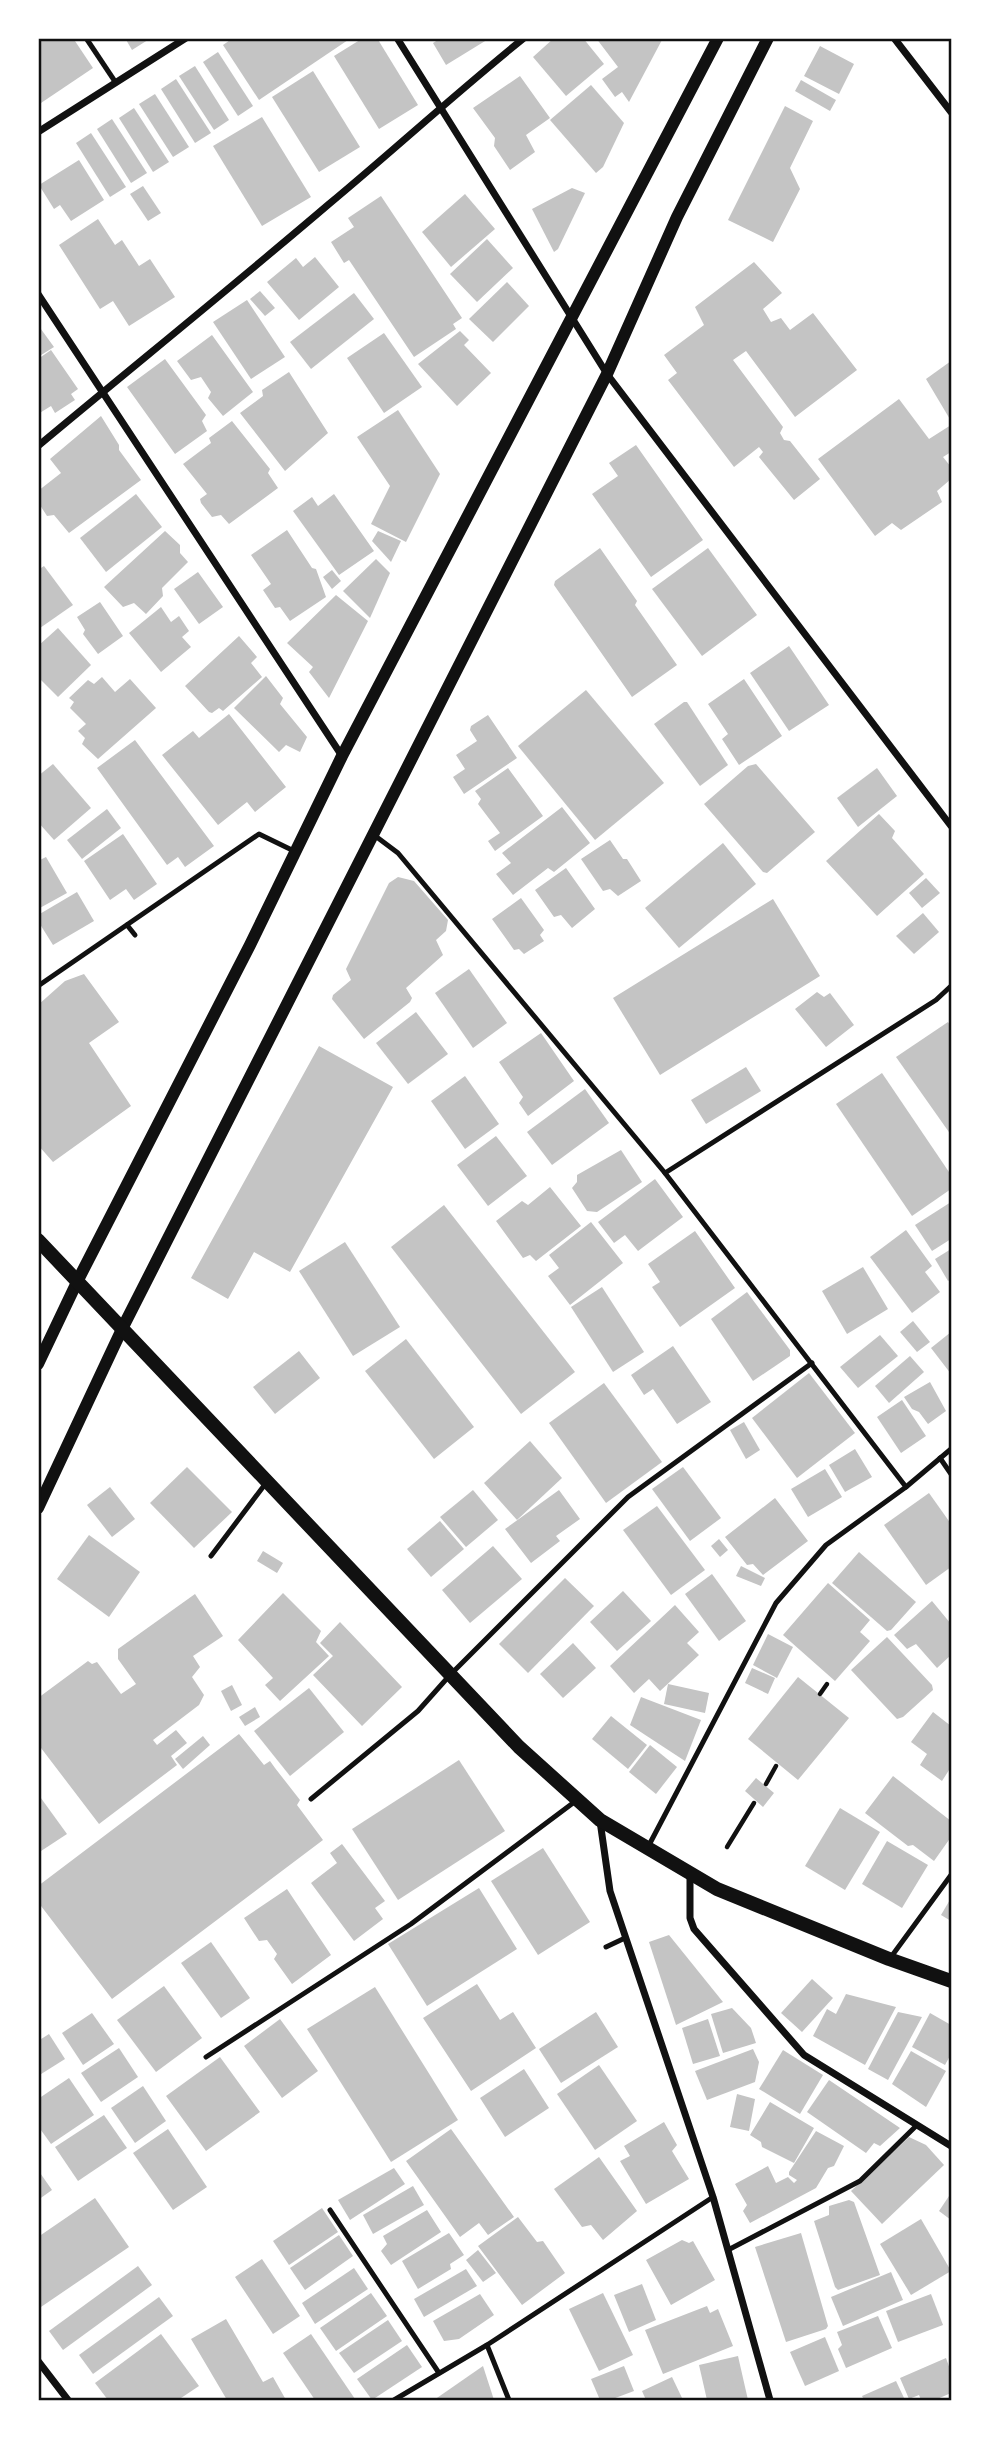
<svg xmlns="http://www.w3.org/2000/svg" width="990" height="2439" font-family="Inter,sans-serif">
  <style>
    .building { fill: #c4c4c4 }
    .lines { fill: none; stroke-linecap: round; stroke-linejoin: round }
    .path { stroke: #111; stroke-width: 4.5 }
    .service { stroke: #111; stroke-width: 5 }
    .minor { stroke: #111; stroke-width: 7 }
    .tertiary { stroke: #111; stroke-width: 12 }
    .secondary { stroke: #111; stroke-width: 14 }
    .neatline { fill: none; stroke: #111; stroke-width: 2.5 }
  </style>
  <rect width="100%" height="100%" fill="#fff"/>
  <!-- building -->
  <g class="building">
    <polygon points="38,38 73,38 93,68 38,105"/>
    <polygon points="125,38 151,38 132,50"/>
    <polygon points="233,38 351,38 259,100 223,45"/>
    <polygon points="363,38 377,38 418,105 379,129 334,56"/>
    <polygon points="441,38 490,38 446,65 433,43"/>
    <polygon points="554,38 583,38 604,64 566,96 533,57"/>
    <polygon points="596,38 663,38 629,102 622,92 615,97 602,79 618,67"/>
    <polygon points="820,46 854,64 839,94 804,76"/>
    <polygon points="218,52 253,106 238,116 203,62"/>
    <polygon points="195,66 229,120 214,130 179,76"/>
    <polygon points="313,71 360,147 319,172 272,97"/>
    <polygon points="520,76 550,118 526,135 535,152 510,170 494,146 495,138 473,108"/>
    <polygon points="176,79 211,133 195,143 161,89"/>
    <polygon points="801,80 836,100 830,111 795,91"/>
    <polygon points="591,85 624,123 603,167 596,173 550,120"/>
    <polygon points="155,94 189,147 173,157 139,104"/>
    <polygon points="785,106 813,121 790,168 800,189 773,242 728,220"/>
    <polygon points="134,108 169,162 153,172 119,118"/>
    <polygon points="262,117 311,197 262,226 213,146"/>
    <polygon points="112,119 147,173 131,183 97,129"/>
    <polygon points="91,133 126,187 110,197 76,143"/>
    <polygon points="79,160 104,200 71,221 60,205 54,209 39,185"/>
    <polygon points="143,186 161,213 148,221 130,194"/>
    <polygon points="572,188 585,193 558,249 554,252 532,209"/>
    <polygon points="465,194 495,229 451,267 422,232"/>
    <polygon points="381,196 462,318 453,324 456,329 414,357 349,260 344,263 331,242 354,227 348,218"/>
    <polygon points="98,219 115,245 122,240 139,266 150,259 175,297 129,326 113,301 100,309 59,245"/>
    <polygon points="487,239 513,268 477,302 450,274"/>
    <polygon points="315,257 339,287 299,320 267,282 296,258 303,267"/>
    <polygon points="754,262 782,293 763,309 771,322 781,318 790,330 813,313 857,370 795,417 746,351 733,360 783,427 780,433 784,440 790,441 820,479 794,500 759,457 763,452 759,447 734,467 668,380 677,373 664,355 704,325 695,307"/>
    <polygon points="507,282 529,306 493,342 469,319"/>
    <polygon points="260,291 275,308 265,316 250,299"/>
    <polygon points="354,293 374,319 311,369 290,342"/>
    <polygon points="247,300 285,357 251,379 213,322"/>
    <polygon points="38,325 54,347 38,357"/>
    <polygon points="460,331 469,340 464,345 491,373 457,406 418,364"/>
    <polygon points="384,333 422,387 384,413 347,358"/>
    <polygon points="212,335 253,392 223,416 208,398 211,392 201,377 191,380 177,361"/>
    <polygon points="51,350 78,389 71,394 75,400 55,413 51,406 38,414 38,359"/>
    <polygon points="165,359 206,415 202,421 207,431 175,454 127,387"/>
    <polygon points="951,361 951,421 926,379"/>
    <polygon points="289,372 328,433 285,471 240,413 263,396 262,390"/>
    <polygon points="899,399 929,439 951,425 951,452 943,457 951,467 951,479 937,491 942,502 901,530 892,523 875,536 818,459"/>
    <polygon points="398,410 440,474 406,542 371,524 390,486 357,437"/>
    <polygon points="101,416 119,445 119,450 141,480 69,533 54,515 47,516 38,502 38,491 61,473 50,459"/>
    <polygon points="232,421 270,469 268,473 278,488 229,524 221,515 212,517 201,503 200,499 207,494 183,464 211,443 209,438"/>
    <polygon points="636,445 703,540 651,577 592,494 618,476 609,463"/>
    <polygon points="136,494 162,527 106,572 80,538"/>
    <polygon points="334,494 374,551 339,575 293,511 312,497 318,506"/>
    <polygon points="287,530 312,568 316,569 326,597 290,621 280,607 275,608 263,590 271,584 251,555"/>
    <polygon points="165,531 180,545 180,553 188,562 162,588 163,596 146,614 134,603 123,607 104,587"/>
    <polygon points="378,531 401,541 391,562 372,541"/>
    <polygon points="600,548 637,601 635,605 677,665 632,697 554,585 555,581"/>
    <polygon points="708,548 757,615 702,656 652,589"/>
    <polygon points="376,559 390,573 370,618 343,591"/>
    <polygon points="44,566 73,605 40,628 38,570"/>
    <polygon points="332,570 341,581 332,589 323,577"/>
    <polygon points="198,572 223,607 199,624 174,589"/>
    <polygon points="336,595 368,621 329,698 309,672 313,667 287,643"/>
    <polygon points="100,602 123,636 98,654 83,634 85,630 77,617"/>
    <polygon points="161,607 171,622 179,616 189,631 182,637 191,647 161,672 129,633"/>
    <polygon points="58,628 91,665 58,697 40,679 38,646"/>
    <polygon points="239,636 257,657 251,663 262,677 223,711 219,708 212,713 209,712 185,686"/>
    <polygon points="789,646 829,705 789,731 750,673"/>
    <polygon points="266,676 283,698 280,704 307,737 300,752 286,745 279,752 234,708"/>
    <polygon points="102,677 115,692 130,679 156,708 98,759 82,744 85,738 78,731 86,724 70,708 74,702 69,698 88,680 94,684"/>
    <polygon points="744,679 782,736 739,765 722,739 728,734 708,704"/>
    <polygon points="586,690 664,783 595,840 518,746"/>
    <polygon points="684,702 687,702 728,765 700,786 654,724"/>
    <polygon points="229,714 286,787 255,812 247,802 218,825 162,755 193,731 199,738"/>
    <polygon points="488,715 517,758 464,794 453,777 465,769 456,755 477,741 470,730 471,726"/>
    <polygon points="135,740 214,846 185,867 178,857 167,865 97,768"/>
    <polygon points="53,764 91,808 54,840 38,822 38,776"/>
    <polygon points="756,764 815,832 767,873 763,872 704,804 748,766"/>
    <polygon points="508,768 543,816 495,851 488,841 500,833 478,804 481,799 475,791"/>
    <polygon points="877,768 897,796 858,827 837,798"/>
    <polygon points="562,807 590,843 554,872 548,868 513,895 496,874 511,863 502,853"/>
    <polygon points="107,809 121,828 82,859 67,840"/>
    <polygon points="879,814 895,831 892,838 924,874 877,916 826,861"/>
    <polygon points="123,834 157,884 134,900 126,889 110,900 84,861"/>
    <polygon points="610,840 623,859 627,859 641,881 618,896 610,889 603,891 581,859"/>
    <polygon points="723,843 756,884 679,948 645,908"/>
    <polygon points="46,857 67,893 38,909 38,861"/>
    <polygon points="566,868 595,909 572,928 561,915 554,917 535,890"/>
    <polygon points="398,877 414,881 448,920 446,931 436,940 443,955 406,988 412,998 410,1002 364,1039 332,999 333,995 351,980 346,969 389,883"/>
    <polygon points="926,878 940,893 922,908 909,893"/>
    <polygon points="77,892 94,921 53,945 38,921 38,915"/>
    <polygon points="521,898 544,930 540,935 544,941 524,954 519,949 514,950 492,919"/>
    <polygon points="773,899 820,976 660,1075 613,998"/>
    <polygon points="923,913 939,932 914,954 896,936"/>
    <polygon points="469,969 507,1023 473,1048 435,993"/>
    <polygon points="84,974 119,1022 89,1043 131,1106 53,1162 38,1145 38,1005 65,981"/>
    <polygon points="817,992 824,997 830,993 854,1025 826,1047 795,1009"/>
    <polygon points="416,1012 448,1054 408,1084 376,1043"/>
    <polygon points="948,1022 951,1027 951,1135 896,1057"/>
    <polygon points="541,1033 574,1081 528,1116 519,1103 523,1097 499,1062"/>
    <polygon points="319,1046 393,1087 290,1272 254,1252 228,1299 191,1278"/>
    <polygon points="746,1067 761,1091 706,1124 691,1100"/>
    <polygon points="882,1073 951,1175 951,1189 912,1216 836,1104"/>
    <polygon points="465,1076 499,1124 465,1149 431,1101"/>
    <polygon points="585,1089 609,1123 552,1165 527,1132"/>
    <polygon points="496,1136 527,1176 488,1206 457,1165"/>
    <polygon points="621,1150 642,1182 597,1212 587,1211 572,1188 577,1182 577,1175"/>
    <polygon points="655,1179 683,1217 638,1251 625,1235 614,1243 598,1222"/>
    <polygon points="550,1187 581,1226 536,1261 530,1255 523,1258 496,1221 522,1201 528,1205"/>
    <polygon points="951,1202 951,1239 932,1251 915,1225"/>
    <polygon points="444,1205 575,1372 521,1414 391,1247"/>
    <polygon points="591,1222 623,1263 570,1305 548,1276 559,1268 549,1255"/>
    <polygon points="906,1230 932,1266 925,1272 940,1292 912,1313 870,1257"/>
    <polygon points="695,1231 735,1288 680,1327 652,1287 660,1282 648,1264"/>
    <polygon points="345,1242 400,1327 353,1356 299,1271"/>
    <polygon points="951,1249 951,1279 948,1281 935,1259"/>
    <polygon points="863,1267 888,1309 847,1334 822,1291"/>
    <polygon points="602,1287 644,1352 613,1372 571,1307"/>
    <polygon points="747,1292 790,1350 790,1356 753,1381 711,1319"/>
    <polygon points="913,1321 930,1342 917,1352 900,1332"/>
    <polygon points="951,1332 951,1374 931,1348"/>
    <polygon points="880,1335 898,1356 858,1388 840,1367"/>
    <polygon points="406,1339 474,1427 434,1459 365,1371"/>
    <polygon points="673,1346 711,1402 677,1424 653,1389 644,1395 631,1375"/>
    <polygon points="299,1351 320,1378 275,1414 253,1387"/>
    <polygon points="910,1356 924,1372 889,1403 875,1386"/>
    <polygon points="809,1373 855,1433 797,1478 752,1418"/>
    <polygon points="930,1382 946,1411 928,1424 919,1412 912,1409 904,1397"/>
    <polygon points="604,1383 662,1462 606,1503 549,1423"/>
    <polygon points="902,1400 926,1436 901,1453 877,1417"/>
    <polygon points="744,1422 760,1450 746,1459 730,1430"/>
    <polygon points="530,1441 562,1478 517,1520 484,1483"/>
    <polygon points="855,1449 872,1477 845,1492 829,1465"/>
    <polygon points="187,1467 232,1512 194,1548 150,1503"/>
    <polygon points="683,1467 721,1518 690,1541 652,1489"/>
    <polygon points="825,1469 842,1497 808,1517 791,1489"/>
    <polygon points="110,1487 135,1519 112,1537 87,1505"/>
    <polygon points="473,1490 498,1520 466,1547 440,1517"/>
    <polygon points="559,1490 580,1519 556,1536 560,1541 531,1563 505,1529"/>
    <polygon points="929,1493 951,1524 951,1567 926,1585 884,1525"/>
    <polygon points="775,1498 808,1541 763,1575 753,1564 747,1565 725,1537"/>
    <polygon points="657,1506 705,1570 671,1595 623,1530"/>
    <polygon points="440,1521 464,1549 431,1577 407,1549"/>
    <polygon points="89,1535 140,1572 109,1617 57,1579"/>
    <polygon points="719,1539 728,1550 720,1557 711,1546"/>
    <polygon points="493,1546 522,1579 470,1623 442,1590"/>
    <polygon points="263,1551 283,1563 277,1573 257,1561"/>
    <polygon points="859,1552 916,1602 891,1630 887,1631 832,1583"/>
    <polygon points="741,1566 765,1578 761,1586 736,1576"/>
    <polygon points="712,1574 746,1621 719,1641 685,1594"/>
    <polygon points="565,1578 594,1606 528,1673 499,1644"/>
    <polygon points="828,1583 870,1620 860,1632 870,1641 835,1681 783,1635"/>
    <polygon points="623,1591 651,1621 617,1651 590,1622"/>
    <polygon points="283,1593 321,1631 316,1642 329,1656 280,1701 265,1685 273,1678 238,1640"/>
    <polygon points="195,1594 223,1636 193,1656 200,1667 192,1677 204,1695 199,1705 153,1740 157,1745 176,1730 187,1743 171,1756 177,1765 99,1824 38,1744 38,1698 88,1661 92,1664 97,1662 121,1694 136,1684 118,1659 118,1649"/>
    <polygon points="932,1601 951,1624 951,1655 937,1668 916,1644 907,1649 894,1635"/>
    <polygon points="675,1605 699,1632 687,1643 699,1655 660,1691 649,1679 634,1693 610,1666"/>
    <polygon points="340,1622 402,1687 362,1726 313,1675 333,1656 320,1643"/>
    <polygon points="768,1634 793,1647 777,1678 753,1665"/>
    <polygon points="887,1637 932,1685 933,1690 903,1717 897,1719 851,1670"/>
    <polygon points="573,1643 596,1668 563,1698 540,1674"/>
    <polygon points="752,1668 775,1678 768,1694 745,1683"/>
    <polygon points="798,1677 849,1718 798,1780 748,1739"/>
    <polygon points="668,1684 709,1693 705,1713 664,1704"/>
    <polygon points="232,1685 242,1705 231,1711 221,1691"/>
    <polygon points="309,1688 344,1732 290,1776 254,1731"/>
    <polygon points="641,1697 701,1720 685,1761 630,1725"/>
    <polygon points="255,1707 260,1717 245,1726 239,1717"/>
    <polygon points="933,1712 951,1726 951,1767 942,1781 920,1765 927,1754 911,1742"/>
    <polygon points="611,1716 647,1745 628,1769 592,1739"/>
    <polygon points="239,1734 264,1765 270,1761 275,1768 300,1800 297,1805 323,1840 112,1999 38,1902 38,1886"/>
    <polygon points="203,1736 210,1745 183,1769 175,1759"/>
    <polygon points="650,1745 677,1767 656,1794 629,1772"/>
    <polygon points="459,1760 505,1831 398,1900 352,1829"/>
    <polygon points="893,1776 951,1821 951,1837 934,1861 913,1845 908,1846 865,1813"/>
    <polygon points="756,1778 774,1793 763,1807 745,1791"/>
    <polygon points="38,1794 67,1834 38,1853"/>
    <polygon points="840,1808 880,1832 845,1890 805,1866"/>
    <polygon points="887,1841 928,1865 902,1908 862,1884"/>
    <polygon points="342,1844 385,1901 375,1908 383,1919 354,1941 311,1883 337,1863 330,1853"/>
    <polygon points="543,1848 590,1922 538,1955 491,1881"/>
    <polygon points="479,1888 517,1949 427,2006 388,1944"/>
    <polygon points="287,1889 331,1955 292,1984 274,1959 277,1954 267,1940 259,1941 244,1918"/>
    <polygon points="951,1898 951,1921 941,1915"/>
    <polygon points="669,1935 723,2002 676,2025 649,1942"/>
    <polygon points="211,1942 250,1998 221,2018 181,1963"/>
    <polygon points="812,1979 833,1998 802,2032 781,2013"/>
    <polygon points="477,1984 500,2020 513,2012 536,2048 471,2091 423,2018"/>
    <polygon points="164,1986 202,2038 156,2072 117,2020"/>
    <polygon points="375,1987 458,2120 391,2162 307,2029"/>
    <polygon points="846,1994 896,2007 865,2065 813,2036 827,2009 836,2014"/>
    <polygon points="732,2008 751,2028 756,2043 723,2053 711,2014"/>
    <polygon points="596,2012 618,2047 561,2083 539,2049"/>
    <polygon points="898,2012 922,2017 888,2080 868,2069"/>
    <polygon points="92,2013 114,2044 83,2065 62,2033"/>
    <polygon points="930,2013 951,2025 951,2054 945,2065 912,2047"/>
    <polygon points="280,2019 318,2071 282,2098 244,2046"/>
    <polygon points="708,2019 720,2056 693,2064 682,2028"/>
    <polygon points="49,2034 65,2059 38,2076 38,2041"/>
    <polygon points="119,2048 138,2077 101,2102 81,2073"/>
    <polygon points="753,2049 759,2062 755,2082 707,2100 695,2071"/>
    <polygon points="783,2050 823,2075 800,2114 759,2089"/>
    <polygon points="911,2051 946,2071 926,2107 892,2084"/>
    <polygon points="220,2057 260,2112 206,2151 166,2096"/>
    <polygon points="599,2065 637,2121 595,2150 557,2094"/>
    <polygon points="524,2069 549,2108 505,2137 480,2098"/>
    <polygon points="69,2078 94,2115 51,2144 38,2126 38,2099"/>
    <polygon points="829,2080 900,2128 880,2146 874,2143 866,2153 807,2112"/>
    <polygon points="143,2086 166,2121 135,2143 111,2108"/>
    <polygon points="737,2094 755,2099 749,2131 730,2127"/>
    <polygon points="770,2102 814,2128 794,2163 762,2147 761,2142 750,2135"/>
    <polygon points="104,2115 127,2148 78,2181 55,2147"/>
    <polygon points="664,2122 677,2145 672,2151 689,2179 646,2204 620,2161 630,2156 624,2146"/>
    <polygon points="168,2129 207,2187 173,2210 133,2153"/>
    <polygon points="451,2129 514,2217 488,2235 479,2223 460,2237 406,2161"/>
    <polygon points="816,2131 844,2146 834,2166 828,2168 816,2188 750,2223 743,2211 747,2205 735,2184 768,2166 776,2183 788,2177 794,2183 797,2180 789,2175 789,2172"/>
    <polygon points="909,2137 926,2145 944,2165 882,2224 851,2191"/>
    <polygon points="599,2157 637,2211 603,2240 591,2225 582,2227 554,2189"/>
    <polygon points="394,2168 405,2184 350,2220 338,2200"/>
    <polygon points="38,2170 52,2190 38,2200"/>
    <polygon points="413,2186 424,2205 373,2234 363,2215"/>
    <polygon points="951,2193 951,2220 939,2211"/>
    <polygon points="95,2198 129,2247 38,2309 38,2237"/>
    <polygon points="849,2200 854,2202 880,2275 838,2290 835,2287 814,2221 829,2215 829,2206"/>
    <polygon points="322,2208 338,2232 289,2265 273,2241"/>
    <polygon points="427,2210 441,2232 391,2265 381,2251 387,2244 383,2236"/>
    <polygon points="518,2217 537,2242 543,2241 565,2273 522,2305 478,2246"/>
    <polygon points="921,2219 951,2271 911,2295 880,2244"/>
    <polygon points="449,2233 464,2255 450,2264 451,2269 418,2289 402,2261"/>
    <polygon points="801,2233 828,2326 826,2329 786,2342 755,2247"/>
    <polygon points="339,2235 353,2256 305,2290 290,2268"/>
    <polygon points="682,2240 689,2243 693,2241 715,2280 671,2305 646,2260"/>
    <polygon points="478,2250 496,2273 483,2282 466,2260"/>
    <polygon points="262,2259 300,2316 273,2334 235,2277"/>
    <polygon points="138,2266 152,2285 63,2350 49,2331"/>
    <polygon points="354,2268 368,2289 315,2324 302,2303"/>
    <polygon points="466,2269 477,2286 424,2317 414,2299"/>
    <polygon points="891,2272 903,2300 843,2326 831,2297"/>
    <polygon points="642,2284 656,2320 629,2332 614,2295"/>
    <polygon points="371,2293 387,2316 336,2351 320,2328"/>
    <polygon points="603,2293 633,2355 599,2371 569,2309"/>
    <polygon points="480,2294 494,2315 459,2339 444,2341 433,2321"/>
    <polygon points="931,2294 943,2325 898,2342 886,2311"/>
    <polygon points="159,2297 173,2316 93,2374 79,2355"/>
    <polygon points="707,2306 710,2313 718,2309 733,2346 663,2374 645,2330"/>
    <polygon points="878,2316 892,2348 846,2368 838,2349 842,2345 837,2332"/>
    <polygon points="226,2319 263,2382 273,2377 286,2400 227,2400 191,2339"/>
    <polygon points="388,2320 402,2341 354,2373 339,2353"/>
    <polygon points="161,2334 199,2386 178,2400 108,2400 95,2383"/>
    <polygon points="311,2334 355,2399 352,2400 315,2400 283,2353"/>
    <polygon points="825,2337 839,2371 805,2386 790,2352"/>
    <polygon points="407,2345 422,2367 372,2400 357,2379"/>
    <polygon points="738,2356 748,2400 707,2400 699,2365"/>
    <polygon points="946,2358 951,2372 951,2393 935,2400 921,2400 919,2395 909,2399 900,2378"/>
    <polygon points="483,2366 494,2400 434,2400"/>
    <polygon points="624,2366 634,2391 610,2400 600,2400 591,2379"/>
    <polygon points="672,2377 683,2400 646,2400 642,2391"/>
    <polygon points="896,2381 905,2400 864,2400 862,2396"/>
  </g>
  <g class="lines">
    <!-- path -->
    <g class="path">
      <polyline points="820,1694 827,1684"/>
      <polyline points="766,1784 776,1766"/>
      <polyline points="727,1847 754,1803"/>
    </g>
    <!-- service -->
    <g class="service">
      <polyline points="86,38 116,83"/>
      <polyline points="374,835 398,853 665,1173 906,1487"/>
      <polyline points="127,925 135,935"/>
      <polyline points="38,986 259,834 296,852"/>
      <polyline points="665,1173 936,1000 951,986"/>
      <polyline points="940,1458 951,1474"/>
      <polyline points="211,1556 266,1483"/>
      <polyline points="311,1799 418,1711 450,1675 628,1497 812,1363"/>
      <polyline points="648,1847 776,1603 826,1545 906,1487 951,1449"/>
      <polyline points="606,1947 625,1938"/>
      <polyline points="891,1957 951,1875"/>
      <polyline points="206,2057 411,1924 577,1800"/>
      <polyline points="330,2210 439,2373"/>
      <polyline points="728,2250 860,2181 916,2126"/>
      <polyline points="487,2345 509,2400"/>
      <polyline points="394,2400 487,2345 713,2197"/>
    </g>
    <!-- minor -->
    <g class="minor">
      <polyline points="397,38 607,374 951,826"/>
      <polyline points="894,38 951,112"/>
      <polyline points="38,132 186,38"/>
      <polyline points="38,294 342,756"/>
      <path d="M 38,446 C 135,365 233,286 329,204 C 395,149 457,92 524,38"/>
      <polyline points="600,1821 610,1891 713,2197 770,2400"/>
      <polyline points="690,1874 690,1918 694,1929 804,2055 951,2146"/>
      <polyline points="38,2361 68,2400"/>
    </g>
    <!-- tertiary -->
    <g class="tertiary">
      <polyline points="38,1364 78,1280 250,945 342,756 718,38"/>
      <polyline points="38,1508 123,1327 607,374 677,217 768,38"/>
    </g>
    <!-- secondary -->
    <polyline class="secondary" points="38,1240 519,1747 600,1820 717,1889 889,1959 951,1981"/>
  </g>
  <!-- border -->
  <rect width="990" height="2439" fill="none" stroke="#ffffff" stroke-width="80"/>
  <rect x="40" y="40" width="910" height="2359" class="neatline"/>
</svg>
